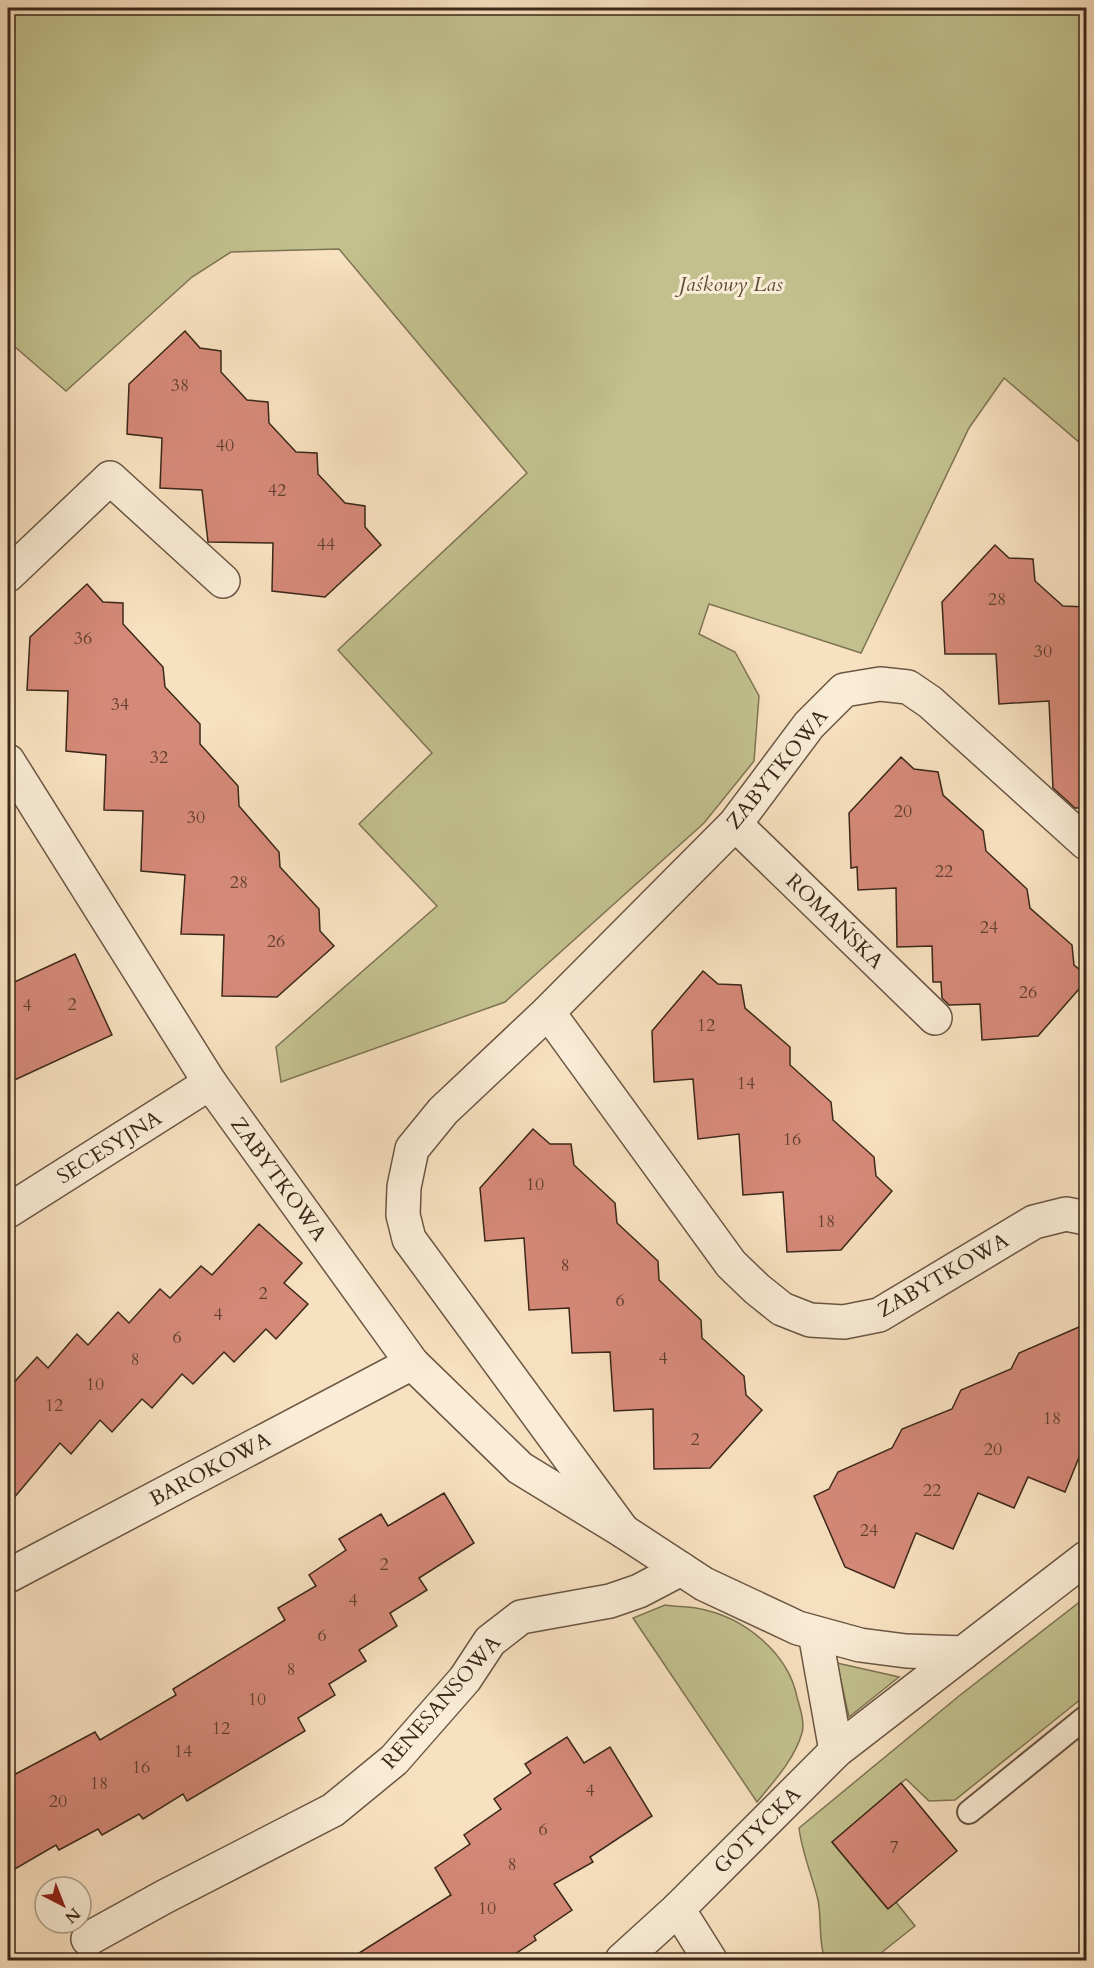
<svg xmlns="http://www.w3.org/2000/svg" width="1094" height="1968" font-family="Cardo,serif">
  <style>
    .green { fill: #c2c18e; stroke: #7e7454; stroke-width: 1.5 }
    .building { fill: #d58978; stroke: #3b2819; stroke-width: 1.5 }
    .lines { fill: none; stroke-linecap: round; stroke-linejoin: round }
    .service-casing { stroke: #6a5643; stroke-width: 26 }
    .minor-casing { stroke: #6a5643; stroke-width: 36 }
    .service { stroke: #faecd6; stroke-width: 22 }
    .minor { stroke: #faecd6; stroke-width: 33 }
    .labels { text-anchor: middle; stroke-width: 6; stroke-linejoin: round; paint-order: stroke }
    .number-label { font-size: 18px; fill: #624031 }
    .park-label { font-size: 21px; font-style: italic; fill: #5d4e36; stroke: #faecd6 }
    .street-label { font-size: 21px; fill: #3b2819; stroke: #faecd6 }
  </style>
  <rect width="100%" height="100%" fill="#f8e1c0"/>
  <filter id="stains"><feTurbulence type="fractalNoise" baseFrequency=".00333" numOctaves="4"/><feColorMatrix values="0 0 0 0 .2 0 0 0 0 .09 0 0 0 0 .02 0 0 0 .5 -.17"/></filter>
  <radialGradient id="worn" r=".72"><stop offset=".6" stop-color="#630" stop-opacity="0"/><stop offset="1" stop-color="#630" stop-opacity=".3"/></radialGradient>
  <!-- green -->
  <g class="green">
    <polygon points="8,8 1086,8 1086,448 1004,378 969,428 861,653 709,604 699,634 735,652 759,696 754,761 704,823 505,1002 281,1082 276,1047 437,906 359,824 432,753 338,650 527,473 339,249 231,252 192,277 66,391 8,341"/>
    <path d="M 1086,1597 L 1086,1695 L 955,1800 L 929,1801 L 906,1779 L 832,1842 L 887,1908 L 896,1902 L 915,1926 L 872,1960 L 825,1960 C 818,1941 822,1920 818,1900 C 812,1875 802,1853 799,1828 L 959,1696 Z"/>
    <path d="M 665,1605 C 677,1607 689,1606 701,1609 C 745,1618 788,1653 797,1697 C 800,1708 805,1722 802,1733 C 794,1760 774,1781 757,1802 L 633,1618 Z"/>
    <polygon points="837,1663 899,1677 849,1717"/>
  </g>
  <!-- building -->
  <g class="building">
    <polygon points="185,331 200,348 221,351 221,372 247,400 268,402 269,423 296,452 317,453 318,474 345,503 365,506 365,527 381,545 325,597 272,591 273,543 208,542 202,490 160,488 162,438 127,434 129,384"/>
    <polygon points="995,545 1009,558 1033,559 1035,581 1063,606 1086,607 1086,808 1075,808 1053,788 1049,701 999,704 996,654 945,654 942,602"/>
    <polygon points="87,584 103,602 123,603 123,624 163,667 165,687 200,724 200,744 238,786 239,806 279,852 280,867 319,909 320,931 334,946 277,997 222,996 224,935 181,934 185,875 141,871 143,811 104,810 106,755 66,751 68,691 27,690 30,637"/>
    <polygon points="901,757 914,769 938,772 943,795 983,831 986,851 1027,889 1030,908 1072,945 1074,965 1086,975 1086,981 1038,1036 982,1040 980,1004 949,1005 942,998 941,982 933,982 932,946 897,947 896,888 858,890 857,867 851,868 849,813"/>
    <polygon points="75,954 112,1035 8,1083 8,985"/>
    <polygon points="703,971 718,984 741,985 745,1008 790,1047 790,1065 831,1102 833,1120 874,1157 876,1176 892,1191 841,1250 787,1252 783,1192 743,1195 739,1134 698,1139 693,1079 654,1082 652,1031"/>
    <polygon points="533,1129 550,1144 571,1144 574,1165 615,1203 617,1223 658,1261 659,1280 701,1320 702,1338 744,1376 746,1395 762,1410 710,1468 654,1469 653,1409 614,1411 610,1352 572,1353 569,1308 529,1310 524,1238 485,1241 480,1188"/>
    <polygon points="259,1224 302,1263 284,1283 308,1304 276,1339 266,1329 234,1362 224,1352 193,1384 182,1374 152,1408 142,1399 112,1432 100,1420 71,1454 60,1443 8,1505 8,1389 37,1357 48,1368 77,1334 88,1345 118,1312 129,1323 160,1289 170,1298 201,1266 212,1275"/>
    <polygon points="1086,1324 1086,1440 1065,1492 1028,1477 1014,1508 978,1493 953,1549 916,1533 894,1588 845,1567 814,1496 829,1489 838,1472 892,1448 902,1429 952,1409 961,1390 1011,1369 1019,1353"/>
    <polygon points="444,1493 474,1543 419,1578 427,1590 390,1613 397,1626 359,1650 366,1661 329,1684 335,1695 298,1718 305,1731 187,1801 183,1794 143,1819 139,1814 102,1835 98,1829 59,1850 56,1845 8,1873 8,1778 95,1732 100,1740 176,1695 173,1689 285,1620 278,1608 316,1586 309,1575 346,1550 339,1539 381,1514 388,1526"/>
    <polygon points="567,1737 584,1763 610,1747 652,1816 590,1857 593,1862 554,1884 572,1910 534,1936 536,1940 506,1960 348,1960 451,1895 435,1868 470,1844 464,1835 501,1809 494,1799 531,1773 525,1764"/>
    <polygon points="901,1783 957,1851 888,1909 832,1842"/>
  </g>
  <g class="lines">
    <defs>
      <polyline id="service" points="969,1812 1086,1717"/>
      <g id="minor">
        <polyline points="8,575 110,478 223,581"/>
        <polyline points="8,761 210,1083 412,1363 520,1468 623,1531 704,1584 798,1628 860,1645 906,1651 963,1653"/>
        <polyline points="735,824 935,1018"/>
        <polyline points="548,1012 731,1264 757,1289 782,1309 810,1320 844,1322 879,1315 1034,1222 1066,1214 1086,1218"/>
        <polyline points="8,1211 210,1083"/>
        <polyline points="623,1531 409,1239 403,1215 404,1187 412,1149 443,1111 548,1012 735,824 809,725 844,690 880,684 908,687 930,702 1086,843"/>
        <polyline points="8,1576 412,1363"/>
        <polyline points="815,1633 836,1751"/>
        <polyline points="678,1909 710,1960"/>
        <polyline points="88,1939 164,1897 333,1810 394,1760 465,1679 490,1641 521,1617 610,1601 639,1591 681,1569"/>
        <polyline points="622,1960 678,1909 836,1751 1086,1558"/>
      </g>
    </defs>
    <!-- service casing -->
    <use href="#service" class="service-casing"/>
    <!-- minor casing -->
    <use href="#minor" class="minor-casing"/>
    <!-- service -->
    <use href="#service" class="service"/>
    <!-- minor -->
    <use href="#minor" class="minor"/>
  </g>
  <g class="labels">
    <!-- number labels -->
    <g class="number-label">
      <text x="180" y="391">38</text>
      <text x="225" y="451">40</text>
      <text x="277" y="496">42</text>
      <text x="326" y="550">44</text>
      <text x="997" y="605">28</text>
      <text x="83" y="644">36</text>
      <text x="1043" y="657">30</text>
      <text x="120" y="710">34</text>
      <text x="159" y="763">32</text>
      <text x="903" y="817">20</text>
      <text x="196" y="823">30</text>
      <text x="944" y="877">22</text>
      <text x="239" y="888">28</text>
      <text x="989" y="933">24</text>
      <text x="276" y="947">26</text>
      <text x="1028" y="998">26</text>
      <text x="72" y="1010">2</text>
      <text x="27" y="1011">4</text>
      <text x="706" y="1031">12</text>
      <text x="746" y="1089">14</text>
      <text x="792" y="1145">16</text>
      <text x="535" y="1190">10</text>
      <text x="826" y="1227">18</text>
      <text x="565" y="1271">8</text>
      <text x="263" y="1299">2</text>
      <text x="620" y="1306">6</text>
      <text x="218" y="1320">4</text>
      <text x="177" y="1343">6</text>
      <text x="663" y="1364">4</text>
      <text x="135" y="1365">8</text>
      <text x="95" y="1390">10</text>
      <text x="54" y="1411">12</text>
      <text x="1052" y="1424">18</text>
      <text x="695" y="1445">2</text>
      <text x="993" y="1455">20</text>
      <text x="932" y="1496">22</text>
      <text x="869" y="1536">24</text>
      <text x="384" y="1570">2</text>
      <text x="353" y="1606">4</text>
      <text x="322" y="1641">6</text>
      <text x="291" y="1675">8</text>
      <text x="257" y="1705">10</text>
      <text x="221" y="1734">12</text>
      <text x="183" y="1757">14</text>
      <text x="141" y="1773">16</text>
      <text x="99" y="1789">18</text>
      <text x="590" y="1796">4</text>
      <text x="58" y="1807">20</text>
      <text x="543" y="1835">6</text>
      <text x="894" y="1853">7</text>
      <text x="512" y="1870">8</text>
      <text x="487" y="1914">10</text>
    </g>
    <!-- park labels -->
    <g class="park-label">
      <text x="731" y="291">Jaśkowy Las</text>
    </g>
    <!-- street labels -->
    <g class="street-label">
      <text transform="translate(777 769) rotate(-51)" y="7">ZABYTKOWA</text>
      <text transform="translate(835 921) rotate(44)" y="7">ROMAŃSKA</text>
      <text transform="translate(109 1147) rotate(-32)" y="7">SECESYJNA</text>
      <text transform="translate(279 1179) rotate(54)" y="7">ZABYTKOWA</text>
      <text transform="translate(943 1275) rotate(-30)" y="7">ZABYTKOWA</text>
      <text transform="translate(210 1469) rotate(-28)" y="7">BAROKOWA</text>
      <text transform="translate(441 1702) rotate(-49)" y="7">RENESANSOWA</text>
      <text transform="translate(757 1830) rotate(-45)" y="7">GOTYCKA</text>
    </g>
  </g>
  <!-- margin -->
  <rect width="1094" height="1968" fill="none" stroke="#f8e1c0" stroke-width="30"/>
  <rect x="9" y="9" width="1076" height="1950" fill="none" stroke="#3b2819" stroke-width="3"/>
  <rect x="15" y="15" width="1064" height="1938" fill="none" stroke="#3b2819" stroke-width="1.5"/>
  <!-- north arrow -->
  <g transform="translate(63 1905) rotate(138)"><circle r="28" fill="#faecd6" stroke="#ae9e8a" stroke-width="1.5"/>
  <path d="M0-4.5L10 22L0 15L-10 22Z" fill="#8f2418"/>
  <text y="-9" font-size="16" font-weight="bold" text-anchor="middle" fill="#3b2819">N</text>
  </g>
  <rect width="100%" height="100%" filter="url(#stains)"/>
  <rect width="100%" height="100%" fill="url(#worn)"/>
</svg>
